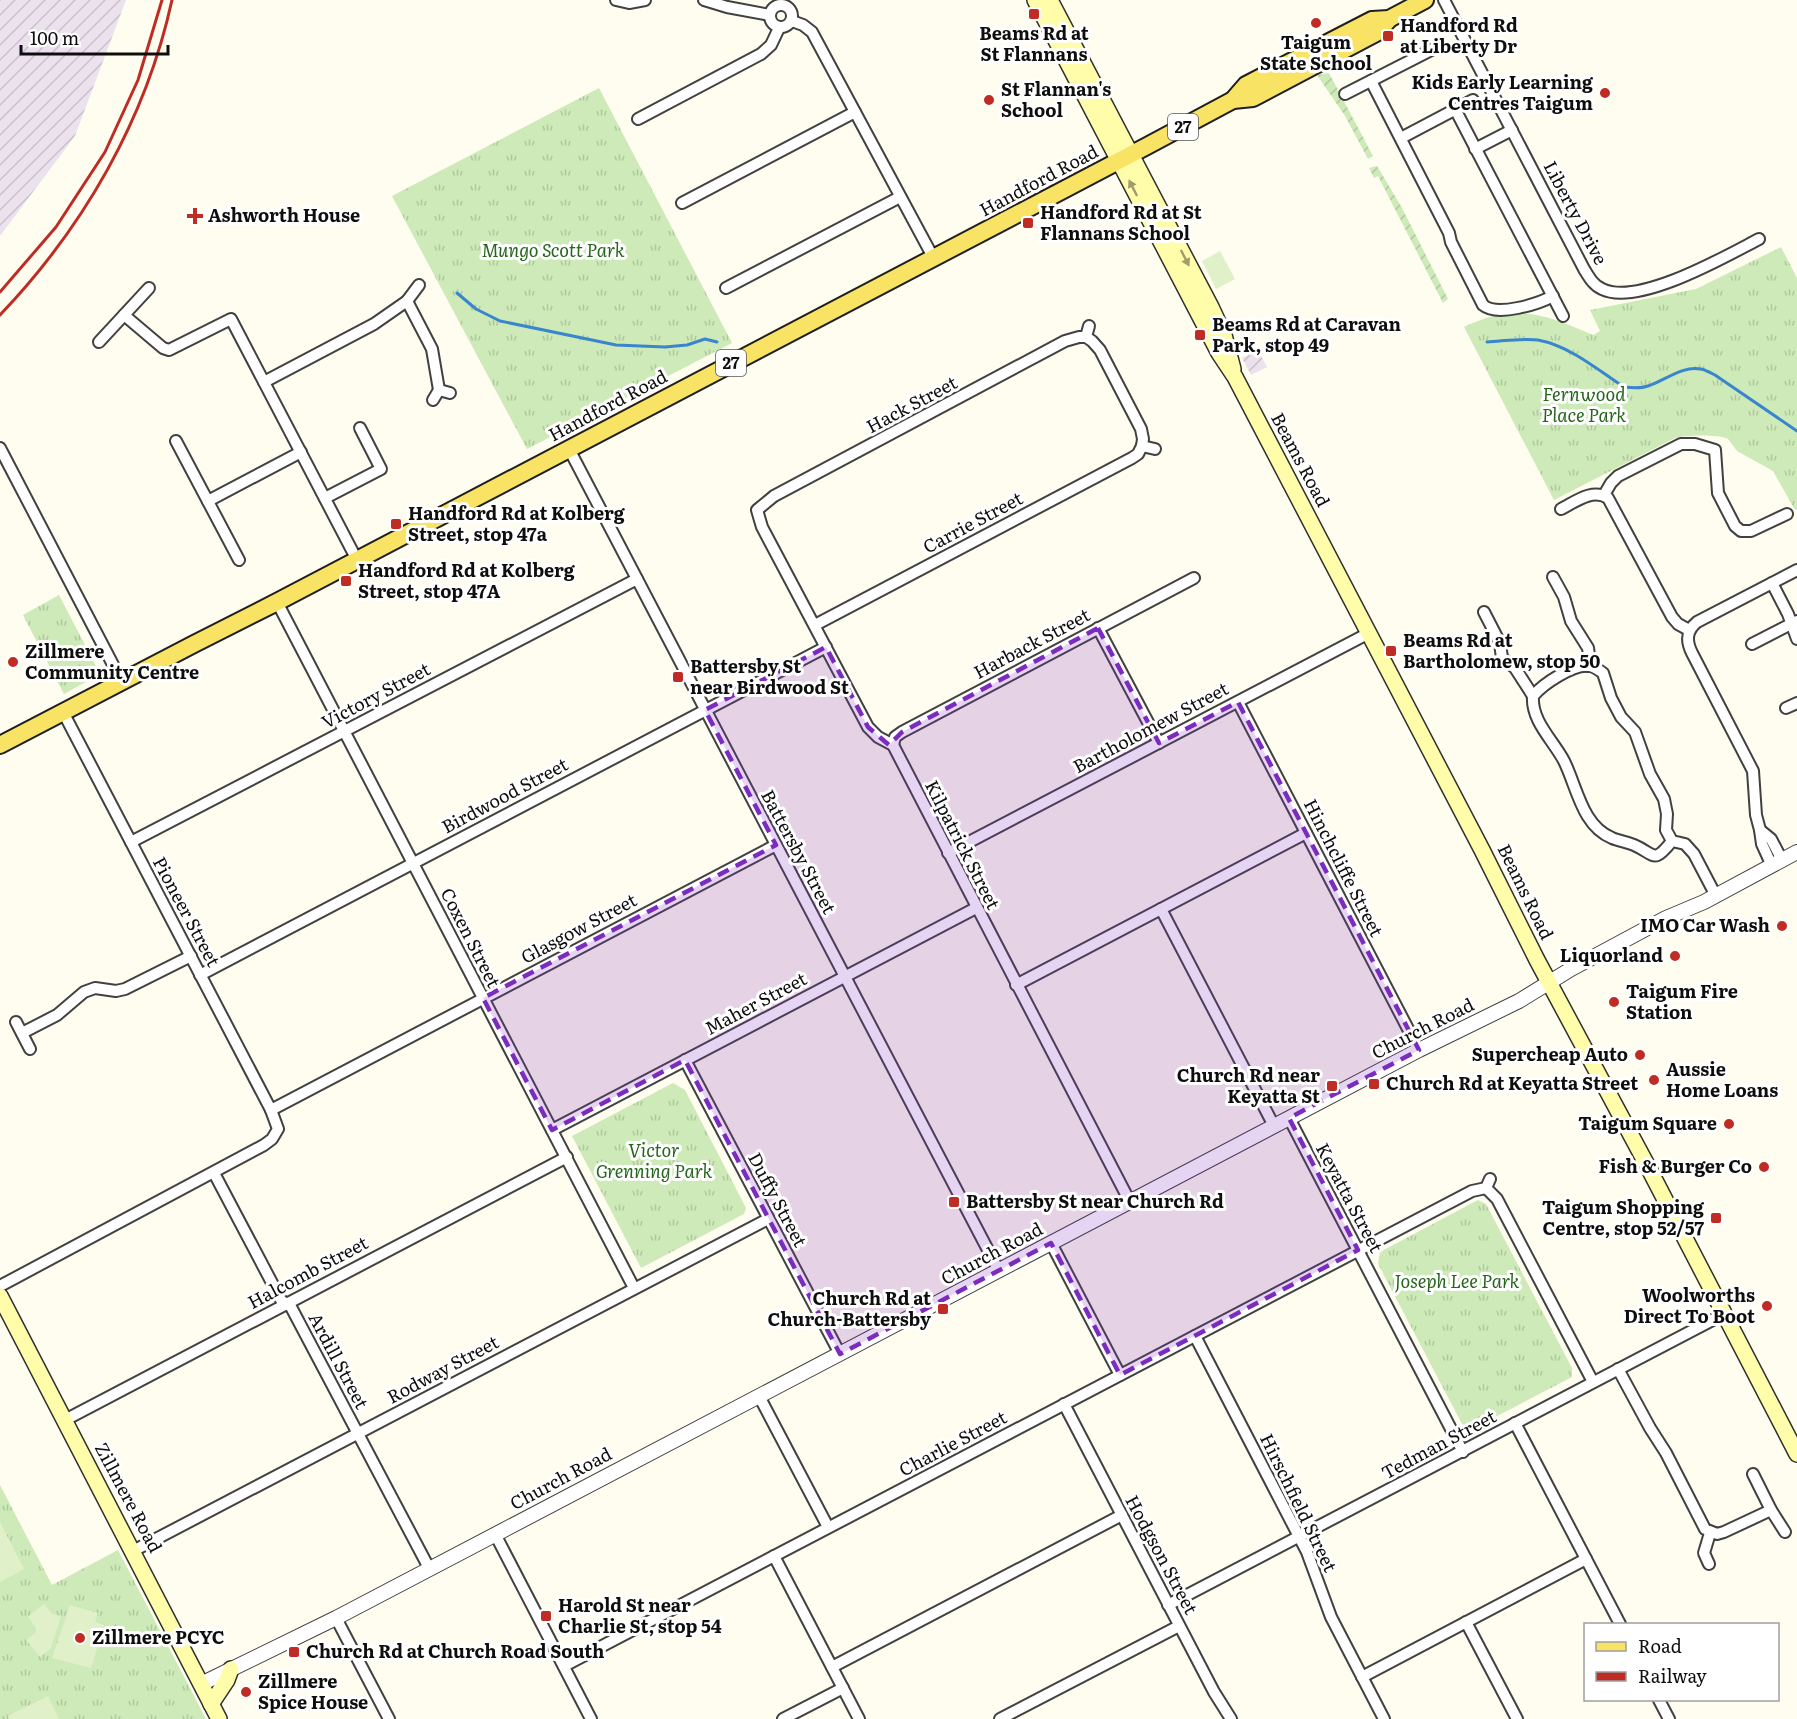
<svg xmlns="http://www.w3.org/2000/svg" width="1797" height="1719" font-family="Literata,serif">
  <style>
    .industrial { fill: url(#industrial-furrows) }
    .grass { fill: url(#grass-tufts) }
    .garden { fill: url(#garden-furrows) }
    .pitch { fill: #e0f1ca }
    .lines { fill: none; stroke-linecap: round; stroke-linejoin: round }
    .stream { stroke: #3985ce; stroke-width: 3 }
    .minor-casing { stroke: #414141; stroke-width: 14 }
    .tertiary-casing { stroke: #414141; stroke-width: 16 }
    .secondary-casing { stroke: #303030; stroke-width: 18 }
    .primary-casing { stroke: #1f1f1f; stroke-width: 20 }
    .minor { stroke: #fff; stroke-width: 10 }
    .tertiary { stroke: #fff; stroke-width: 14 }
    .secondary { stroke: #fffdaa; stroke-width: 15 }
    .primary { stroke: #f9e364; stroke-width: 16 }
    .rail { stroke: #bf2c24; stroke-width: 3 }
    .oneway { fill: #9f9d6c }
    .marked { fill: #7b2cbf; fill-opacity: 0.2; stroke: #7b2cbf; stroke-width: 4.5; stroke-dasharray: 12 8; stroke-linejoin: round }
    .poi-dot { fill: #bf2c24; stroke: #fff; stroke-width: 2 }
    .labels { text-anchor: middle; stroke-width: 6; stroke-linejoin: round; paint-order: stroke }
    .shield { fill: #fff; stroke: #565656; stroke-width: 1.5 }
    .shield-label { font-size: 16px; font-weight: bold; fill: #0e0e0e }
    .poi-label { font-size: 18px; font-weight: bold; fill: #0e0e0e; stroke: #fff; text-anchor: start }
    .street-label { font-size: 18px; fill: #0e0e0e; stroke: #fff }
    .park-label { font-size: 18px; font-style: italic; fill: #26661d; stroke: #fff }
  </style>
  <defs>
    <pattern id="industrial-furrows" width="10" height="10" patternUnits="userSpaceOnUse" patternTransform="scale(1.5)"><rect width="10" height="10" fill="#ece2ed"/><path d="M-1 1l2-2M0 10L10 0M9 11l2-2" fill="none" stroke="#c9c1ca"/></pattern>
    <pattern id="grass-tufts" width="24" height="20" patternUnits="userSpaceOnUse" patternTransform="scale(1.5)"><rect width="24" height="20" fill="#cdeab8"/><path d="M3 7l-1-3M5 7V3M7 7l1-3M15 17l-1-3M17 17v-4M19 17l1-3" fill="none" stroke="#afc89d"/></pattern>
    <pattern id="garden-furrows" width="10" height="10" patternUnits="userSpaceOnUse" patternTransform="scale(1.5)"><rect width="10" height="10" fill="#cdeab8"/><path d="M-1 1l2-2M0 10L10 0M9 11l2-2" fill="none" stroke="#afc89d"/></pattern>
  </defs>
  <rect width="100%" height="100%" fill="#fffdef"/>
  <!-- industrial -->
  <g class="industrial">
    <polygon points="0,0 126,0 75,136 0,236"/>
    <polygon points="1258,350 1267,367 1251,375 1242,358"/>
  </g>
  <!-- grass -->
  <g class="grass">
    <polygon points="599,88 732,343 527,449 392,196"/>
    <path d="M 1781,247 L 1797,278 L 1797,509 L 1795,510 L 1773,471 L 1737,451 L 1728,439 C 1720,434 1685,435 1675,438 L 1554,500 L 1464,327 C 1515,302 1544,314 1593,335 L 1600,331 L 1590,310 L 1696,289 Z"/>
    <polygon points="59,595 100,674 64,694 23,615"/>
    <polygon points="673,1083 685,1090 746,1208 744,1214 641,1268 572,1136"/>
    <polygon points="1478,1200 1486,1204 1572,1368 1572,1377 1474,1428 1462,1424 1378,1264 1380,1252"/>
    <polygon points="0,1485 52,1585 118,1550 206,1719 0,1719"/>
  </g>
  <!-- garden -->
  <g class="garden">
    <polygon points="1329,73 1373,156 1368,159 1345,116 1317,75"/>
    <polygon points="1377,166 1401,206 1448,299 1443,303 1378,176 1374,178 1369,168"/>
  </g>
  <!-- pitch -->
  <g class="pitch">
    <polygon points="1220,251 1235,279 1216,289 1202,261"/>
    <polygon points="0,1522 24,1569 0,1582"/>
    <polygon points="44,1604 52,1614 61,1616 51,1648 40,1657 26,1640 36,1632 36,1628 28,1617"/>
    <polygon points="70,1605 98,1613 95,1622 104,1625 91,1668 52,1658"/>
    <polygon points="48,1696 59,1719 9,1719 8,1716"/>
  </g>
  <g class="lines">
    <!-- stream -->
    <g class="stream">
      <polyline points="457,293 476,309 500,321 616,345 665,347 687,345 705,339 717,342"/>
      <path d="M 1487,342 C 1504,341 1522,338 1538,340 C 1570,346 1598,370 1624,387 C 1632,388 1640,389 1648,386 C 1664,381 1683,365 1701,369 C 1706,370 1711,373 1715,375 L 1797,431"/>
    </g>
    <defs>
      <g id="minor">
        <polyline points="616,0 629,3 645,0"/>
        <polyline points="704,0 727,7 770,15"/>
        <path d="M 1444,0 L 1584,269 C 1589,277 1593,285 1602,289 C 1638,307 1726,256 1759,239"/>
        <circle cx="781" cy="16" r="11"/>
        <polyline points="792,21 803,25 812,32 933,257"/>
        <path d="M 1371,81 L 1449,233 L 1451,242 L 1483,305 C 1497,317 1538,304 1553,296"/>
        <polyline points="1345,94 1441,45"/>
        <polyline points="1455,109 1563,316"/>
        <polyline points="638,119 761,54 771,45 779,28"/>
        <polyline points="1401,138 1473,100"/>
        <polyline points="1475,149 1512,130"/>
        <polyline points="682,203 855,112"/>
        <polyline points="726,288 900,197"/>
        <polyline points="407,301 432,349 439,390"/>
        <polyline points="124,315 163,348 169,350 231,319 357,560"/>
        <polyline points="1089,326 1086,337 1092,341 1100,350 1141,429 1143,439 1142,446 1155,449"/>
        <polyline points="1086,337 1079,337 1065,341 774,496 757,510 762,527 868,727 878,737 893,745 1130,1202"/>
        <polyline points="99,342 149,288"/>
        <polyline points="264,382 374,324 407,301 419,285"/>
        <polyline points="433,400 439,390 450,393"/>
        <polyline points="176,441 239,560"/>
        <polyline points="0,448 122,682"/>
        <polyline points="569,449 999,1271"/>
        <polyline points="1604,495 1611,483 1618,476 1681,444 1695,444 1715,450 1718,493 1735,526 1741,531 1751,531 1787,514"/>
        <polyline points="325,498 381,469 360,428"/>
        <polyline points="208,501 301,452"/>
        <path d="M 1561,509 C 1575,502 1592,488 1608,498 L 1672,617 L 1678,624 L 1689,630"/>
        <polyline points="1553,577 1564,597 1571,621 1588,648 1589,655 1588,666"/>
        <polyline points="1772,583 1788,614 1797,639"/>
        <polyline points="277,602 634,1288"/>
        <polyline points="1484,612 1500,643 1502,658 1515,668 1533,696"/>
        <polyline points="815,625 1132,458 1138,454 1142,446"/>
        <polyline points="1098,628 1159,743"/>
        <polyline points="1752,644 1797,621"/>
        <polyline points="1238,702 1419,1050"/>
        <polyline points="1786,708 1797,703"/>
        <polyline points="893,745 895,737 902,732 1194,578"/>
        <polyline points="1760,830 1771,839 1782,860"/>
        <path d="M 1672,841 L 1666,830 L 1667,814 L 1664,799 L 1650,774 L 1635,732 L 1621,717 L 1611,698 L 1603,673 C 1599,670 1595,667 1590,666 C 1574,663 1543,684 1533,696 C 1531,721 1553,740 1564,761 C 1577,787 1582,826 1612,838 C 1619,841 1627,842 1634,845 C 1655,854 1653,865 1672,841 L 1685,844 L 1694,854 L 1716,896"/>
        <polyline points="131,842 637,579"/>
        <polyline points="948,853 1369,633"/>
        <path d="M 1772,866 L 1762,844 L 1760,830 L 1756,815 L 1753,771 L 1692,653 C 1686,641 1686,631 1697,622 L 1797,570"/>
        <polyline points="1161,909 1274,1126"/>
        <polyline points="200,975 826,647"/>
        <polyline points="1016,985 1306,833"/>
        <polyline points="16,1022 30,1049"/>
        <polyline points="22,1033 57,1015 84,992 95,988 116,991 125,989 191,956"/>
        <polyline points="685,1060 840,1354"/>
        <polyline points="271,1110 776,845"/>
        <polyline points="1289,1118 1463,1452"/>
        <polyline points="552,1130 976,908"/>
        <polyline points="214,1173 281,1300 291,1307 429,1568"/>
        <polyline points="1486,1188 1497,1199 1593,1382"/>
        <polyline points="1051,1243 1120,1375"/>
        <polyline points="0,1286 264,1145 272,1139 278,1129 271,1110 63,712"/>
        <polyline points="1195,1336 1307,1552 1331,1617 1384,1719"/>
        <polyline points="1618,1369 1650,1428 1666,1453 1705,1529 1717,1534 1724,1532 1771,1510"/>
        <polyline points="759,1396 828,1527"/>
        <polyline points="1064,1404 1214,1692 1231,1719"/>
        <polyline points="65,1420 567,1157"/>
        <polyline points="1515,1423 1620,1624"/>
        <polyline points="1753,1474 1771,1510 1785,1532"/>
        <polyline points="495,1534 591,1719"/>
        <polyline points="133,1551 768,1219"/>
        <polyline points="774,1556 859,1719"/>
        <polyline points="1709,1564 1704,1553 1710,1533"/>
        <polyline points="1168,1605 1724,1314"/>
        <polyline points="336,1618 389,1719"/>
        <polyline points="1466,1622 1517,1719"/>
        <polyline points="564,1666 1472,1191 1486,1188 1490,1179"/>
        <polyline points="832,1667 1122,1515"/>
        <polyline points="1362,1677 1586,1559"/>
        <polyline points="1659,1700 1669,1719"/>
        <polyline points="783,1719 843,1688"/>
        <polyline points="1000,1719 1179,1626"/>
      </g>
      <polyline id="tertiary" points="201,1684 336,1618 1419,1050 1519,1001 1571,969 1666,918 1704,902 1797,852"/>
      <g id="secondary">
        <polyline points="1035,0 1219,353 1235,377 1482,850 1537,960 1647,1165 1797,1454"/>
        <polyline points="1050,0 1211,307 1224,335 1233,369"/>
        <polyline points="0,1296 219,1719"/>
        <polyline points="211,1704 227,1680 231,1669"/>
      </g>
      <g id="primary">
        <polyline points="1233,100 1253,98 1378,32 1389,19"/>
        <polyline points="0,745 194,644 277,602 1147,146 1233,100 1246,85 1372,20 1389,19 1425,0"/>
      </g>
    </defs>
    <!-- minor casing -->
    <use href="#minor" class="minor-casing"/>
    <!-- tertiary casing -->
    <use href="#tertiary" class="tertiary-casing"/>
    <!-- secondary casing -->
    <use href="#secondary" class="secondary-casing"/>
    <!-- primary casing -->
    <use href="#primary" class="primary-casing"/>
    <!-- minor -->
    <use href="#minor" class="minor"/>
    <!-- tertiary -->
    <use href="#tertiary" class="tertiary"/>
    <!-- secondary -->
    <use href="#secondary" class="secondary"/>
    <!-- primary -->
    <use href="#primary" class="primary"/>
    <!-- rail -->
    <g class="rail">
      <polyline points="0,292 56,227 105,152 138,80 162,0"/>
      <path d="M 0,315 C 84,227 146,119 172,0"/>
    </g>
  </g>
  <!-- one-way arrows -->
  <defs><path id="oneway-solid" d="M-6-.8H1V-3.2L6.5 0L1 3.2V.8H-6Z" transform="scale(1.5)"/></defs>
  <g class="oneway">
    <use href="#oneway-solid" transform="translate(1133 188) rotate(-117)"/>
    <use href="#oneway-solid" transform="translate(1185 258) rotate(63)"/>
  </g>
  <!-- marked area -->
  <path class="marked" d="M 1098,628 L 1159,743 L 1238,702 L 1419,1050 L 1289,1118 L 1358,1250 L 1120,1375 L 1051,1243 L 840,1354 L 685,1060 L 552,1130 L 483,998 L 776,845 L 705,710 L 826,647 L 868,727 L 889,745 L 902,732 Z"/>
  <!-- markers -->
  <g class="poi-dot">
    <rect x="1028" y="8" width="12" height="12" rx="3"/>
    <circle cx="1316" cy="23" r="6"/>
    <rect x="1382" y="30" width="12" height="12" rx="3"/>
    <circle cx="1605" cy="93" r="6"/>
    <circle cx="989" cy="100" r="6"/>
    <path d="M192 207h6v6h6v6h-6v6h-6v-6h-6v-6h6z"/>
    <rect x="1022" y="217" width="12" height="12" rx="3"/>
    <rect x="1194" y="329" width="12" height="12" rx="3"/>
    <rect x="390" y="518" width="12" height="12" rx="3"/>
    <rect x="340" y="575" width="12" height="12" rx="3"/>
    <rect x="1385" y="645" width="12" height="12" rx="3"/>
    <circle cx="13" cy="662" r="6"/>
    <rect x="672" y="671" width="12" height="12" rx="3"/>
    <circle cx="1782" cy="926" r="6"/>
    <circle cx="1675" cy="956" r="6"/>
    <circle cx="1614" cy="1002" r="6"/>
    <circle cx="1640" cy="1055" r="6"/>
    <circle cx="1654" cy="1080" r="6"/>
    <rect x="1368" y="1078" width="12" height="12" rx="3"/>
    <rect x="1326" y="1080" width="12" height="12" rx="3"/>
    <circle cx="1729" cy="1124" r="6"/>
    <circle cx="1764" cy="1167" r="6"/>
    <rect x="948" y="1196" width="12" height="12" rx="3"/>
    <rect x="1710" y="1212" width="12" height="12" rx="3"/>
    <circle cx="1767" cy="1306" r="6"/>
    <rect x="937" y="1303" width="12" height="12" rx="3"/>
    <rect x="540" y="1610" width="12" height="12" rx="3"/>
    <circle cx="80" cy="1638" r="6"/>
    <rect x="288" y="1646" width="12" height="12" rx="3"/>
    <circle cx="246" cy="1692" r="6"/>
  </g>
  <g class="labels">
    <!-- shield labels -->
    <g class="shield">
      <rect x="1168" y="114" width="30" height="26" rx="4.5"/>
      <rect x="716" y="350" width="30" height="26" rx="4.5"/>
    </g>
    <g class="shield-label">
      <text x="1183" y="133">27</text>
      <text x="731" y="369">27</text>
    </g>
    <!-- poi labels -->
    <g class="poi-label">
      <text x="1400" y="32">Handford Rd<tspan x="1400" dy="21">at Liberty Dr</tspan></text>
      <text x="1034" y="40" text-anchor="middle">Beams Rd at<tspan x="1034" dy="21">St Flannans</tspan></text>
      <text x="1316" y="49" text-anchor="middle">Taigum<tspan x="1316" dy="21">State School</tspan></text>
      <text x="1593" y="89" text-anchor="end">Kids Early Learning<tspan x="1593" dy="21">Centres Taigum</tspan></text>
      <text x="1001" y="96">St Flannan's<tspan x="1001" dy="21">School</tspan></text>
      <text x="1040" y="219">Handford Rd at St<tspan x="1040" dy="21">Flannans School</tspan></text>
      <text x="208" y="222">Ashworth House</text>
      <text x="1212" y="331">Beams Rd at Caravan<tspan x="1212" dy="21">Park, stop 49</tspan></text>
      <text x="408" y="520">Handford Rd at Kolberg<tspan x="408" dy="21">Street, stop 47a</tspan></text>
      <text x="358" y="577">Handford Rd at Kolberg<tspan x="358" dy="21">Street, stop 47A</tspan></text>
      <text x="1403" y="647">Beams Rd at<tspan x="1403" dy="21">Bartholomew, stop 50</tspan></text>
      <text x="25" y="658">Zillmere<tspan x="25" dy="21">Community Centre</tspan></text>
      <text x="690" y="673">Battersby St<tspan x="690" dy="21">near Birdwood St</tspan></text>
      <text x="1770" y="932" text-anchor="end">IMO Car Wash</text>
      <text x="1663" y="962" text-anchor="end">Liquorland</text>
      <text x="1626" y="998">Taigum Fire<tspan x="1626" dy="21">Station</tspan></text>
      <text x="1628" y="1061" text-anchor="end">Supercheap Auto</text>
      <text x="1666" y="1076">Aussie<tspan x="1666" dy="21">Home Loans</tspan></text>
      <text x="1320" y="1082" text-anchor="end">Church Rd near<tspan x="1320" dy="21">Keyatta St</tspan></text>
      <text x="1386" y="1090">Church Rd at Keyatta Street</text>
      <text x="1717" y="1130" text-anchor="end">Taigum Square</text>
      <text x="1752" y="1173" text-anchor="end">Fish &amp; Burger Co</text>
      <text x="966" y="1208">Battersby St near Church Rd</text>
      <text x="1704" y="1214" text-anchor="end">Taigum Shopping<tspan x="1704" dy="21">Centre, stop 52/57</tspan></text>
      <text x="1755" y="1302" text-anchor="end">Woolworths<tspan x="1755" dy="21">Direct To Boot</tspan></text>
      <text x="931" y="1305" text-anchor="end">Church Rd at<tspan x="931" dy="21">Church-Battersby</tspan></text>
      <text x="558" y="1612">Harold St near<tspan x="558" dy="21">Charlie St, stop 54</tspan></text>
      <text x="92" y="1644">Zillmere PCYC</text>
      <text x="306" y="1658">Church Rd at Church Road South</text>
      <text x="258" y="1688">Zillmere<tspan x="258" dy="21">Spice House</tspan></text>
    </g>
    <!-- street labels -->
    <g class="street-label">
      <text transform="translate(1039 181) rotate(-28)" y="6">Handford Road</text>
      <text transform="translate(1575 213) rotate(62)" y="6">Liberty Drive</text>
      <text transform="translate(912 405) rotate(-28)" y="6">Hack Street</text>
      <text transform="translate(608 406) rotate(-28)" y="6">Handford Road</text>
      <text transform="translate(1300 460) rotate(62)" y="6">Beams Road</text>
      <text transform="translate(973 523) rotate(-28)" y="6">Carrie Street</text>
      <text transform="translate(1032 644) rotate(-28)" y="6">Harback Street</text>
      <text transform="translate(376 696) rotate(-28)" y="6">Victory Street</text>
      <text transform="translate(1151 728) rotate(-28)" y="6">Bartholomew Street</text>
      <text transform="translate(505 796) rotate(-28)" y="6">Birdwood Street</text>
      <text transform="translate(962 845) rotate(63)" y="6">Kilpatrick Street</text>
      <text transform="translate(798 852) rotate(62)" y="6">Battersby Street</text>
      <text transform="translate(1343 868) rotate(63)" y="6">Hinchcliffe Street</text>
      <text transform="translate(1525 892) rotate(64)" y="6">Beams Road</text>
      <text transform="translate(186 912) rotate(62)" y="6">Pioneer Street</text>
      <text transform="translate(579 929) rotate(-28)" y="6">Glasgow Street</text>
      <text transform="translate(470 938) rotate(63)" y="6">Coxen Street</text>
      <text transform="translate(756 1004) rotate(-28)" y="6">Maher Street</text>
      <text transform="translate(1423 1029) rotate(-27)" y="6">Church Road</text>
      <text transform="translate(1349 1198) rotate(62)" y="6">Keyatta Street</text>
      <text transform="translate(777 1200) rotate(62)" y="6">Duffy Street</text>
      <text transform="translate(992 1254) rotate(-28)" y="6">Church Road</text>
      <text transform="translate(308 1273) rotate(-28)" y="6">Halcomb Street</text>
      <text transform="translate(338 1361) rotate(62)" y="6">Ardill Street</text>
      <text transform="translate(443 1370) rotate(-28)" y="6">Rodway Street</text>
      <text transform="translate(953 1444) rotate(-28)" y="6">Charlie Street</text>
      <text transform="translate(1439 1445) rotate(-28)" y="6">Tedman Street</text>
      <text transform="translate(561 1479) rotate(-28)" y="6">Church Road</text>
      <text transform="translate(128 1498) rotate(62)" y="6">Zillmere Road</text>
      <text transform="translate(1298 1503) rotate(64)" y="6">Hirschfield Street</text>
      <text transform="translate(1161 1555) rotate(62)" y="6">Hodgson Street</text>
    </g>
    <!-- park labels -->
    <g class="park-label">
      <text x="553" y="257">Mungo Scott Park</text>
      <text x="1584" y="401">Fernwood<tspan x="1584" dy="21">Place Park</tspan></text>
      <text x="654" y="1157">Victor<tspan x="654" dy="21">Grenning Park</tspan></text>
      <text x="1457" y="1288">Joseph Lee Park</text>
    </g>
  </g>
  <!-- legend -->
  <rect x="1584" y="1623" width="195" height="78" fill="#ffffff" stroke="#9f9f9f" stroke-width="1.5"/>
  <rect x="1596" y="1642" width="30" height="9" fill="#f9e364" stroke="#9f9f9f" stroke-width="1.5"/>
  <text x="1638" y="1653" font-size="18" fill="#0e0e0e">Road</text>
  <rect x="1596" y="1672" width="30" height="9" fill="#bf2c24" stroke="#9f9f9f" stroke-width="1.5"/>
  <text x="1638" y="1683" font-size="18" fill="#0e0e0e">Railway</text>
  <!-- scale -->
  <path d="M21 45v9h147v-9" fill="none" stroke="#0e0e0e" stroke-width="3"/>
  <text x="30" y="45" font-size="18" fill="#0e0e0e" stroke="#ffffff" stroke-width="4.5" paint-order="stroke">100 m</text>
</svg>
